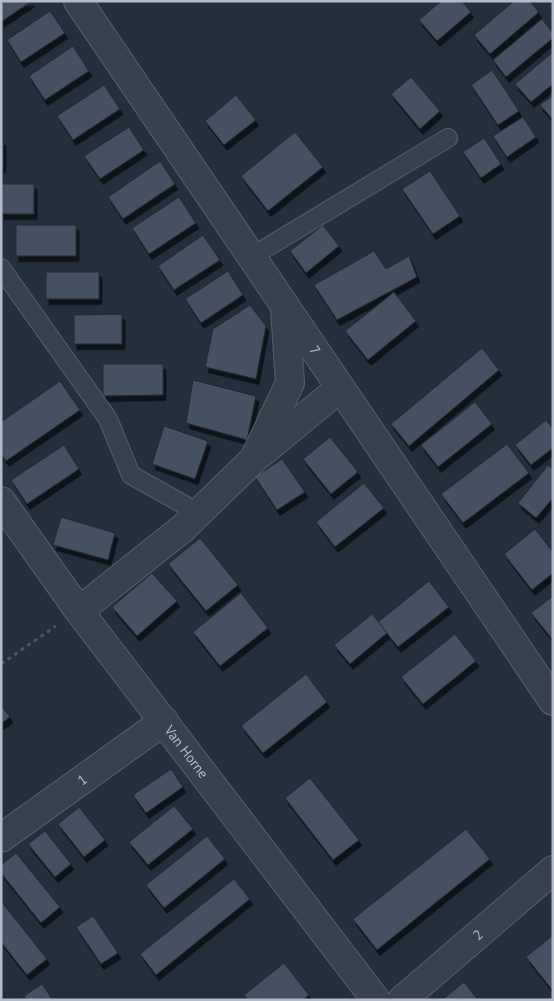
<svg xmlns="http://www.w3.org/2000/svg" width="554" height="1001" font-family="'PT Sans',sans-serif">
  <style>
    .building { fill: #455162; stroke: #1f2835; filter: url(#shadow) }
    .lines { fill: none; stroke-linecap: round; stroke-linejoin: round }
    .service-casing { stroke: #565f6c; stroke-width: 20 }
    .minor-casing { stroke: #565f6c; stroke-width: 30 }
    .path { stroke: #44595c; stroke-width: 3; stroke-dasharray: 4 4; stroke-linecap: butt }
    .service { stroke: #38414e; stroke-width: 18 }
    .minor { stroke: #38414e; stroke-width: 28 }
    .labels { text-anchor: middle; stroke-width: 5; stroke-linejoin: round; paint-order: stroke }
    .street-label { font-size: 14px; fill: #b4bcc9; stroke: #1d2633 }
  </style>
  <defs>
    <filter id="shadow"><feDropShadow dx="3" dy="5.5" stdDeviation="0" flood-color="#0009"/></filter>
  </defs>
  <rect width="100%" height="100%" fill="#242f3e"/>
  <!-- building -->
  <g class="building">
    <polygon points="1,1 32,1 1,22"/>
    <polygon points="441,1 462,1 471,12 437,41 419,20"/>
    <polygon points="514,1 530,1 539,12 490,54 474,35"/>
    <polygon points="50,11 65,33 21,62 7,40"/>
    <polygon points="542,19 553,33 553,38 506,77 493,60"/>
    <polygon points="73,46 89,71 45,100 29,76"/>
    <polygon points="553,52 553,84 531,102 515,84"/>
    <polygon points="492,70 519,111 498,125 471,85"/>
    <polygon points="411,77 440,111 420,129 391,94"/>
    <polygon points="104,85 120,109 73,140 57,116"/>
    <polygon points="236,95 256,120 224,145 205,121"/>
    <polygon points="553,95 553,120 540,105"/>
    <polygon points="523,117 536,137 507,157 493,136"/>
    <polygon points="129,127 144,150 100,179 84,156"/>
    <polygon points="295,132 323,167 268,211 241,176"/>
    <polygon points="484,138 501,164 481,178 463,152"/>
    <rect x="1" y="140" width="2" height="27"/>
    <polygon points="160,161 175,184 123,219 108,197"/>
    <polygon points="430,171 460,216 433,234 402,189"/>
    <rect x="1" y="184" width="33" height="30"/>
    <polygon points="179,197 196,223 149,254 132,228"/>
    <rect x="16" y="225" width="60" height="31"/>
    <polygon points="323,225 339,246 306,273 290,251"/>
    <polygon points="203,235 220,260 174,290 158,266"/>
    <polygon points="374,251 386,269 409,256 417,277 337,320 314,285"/>
    <polygon points="228,271 243,295 201,323 185,299"/>
    <rect x="46" y="272" width="53" height="27"/>
    <polygon points="394,292 416,321 368,360 345,331"/>
    <polygon points="250,305 266,326 256,379 205,367 213,329"/>
    <polygon points="122,314 122,344 74,344 74,315"/>
    <polygon points="482,348 499,370 409,446 391,424"/>
    <polygon points="103,364 163,364 163,395 103,396"/>
    <polygon points="193,380 256,396 247,440 186,423"/>
    <polygon points="60,381 80,410 6,461 1,454 1,422"/>
    <polygon points="475,402 492,424 438,467 421,445"/>
    <polygon points="546,420 553,429 553,448 531,465 515,445"/>
    <polygon points="164,426 208,441 195,479 152,464"/>
    <polygon points="330,437 358,472 331,494 303,459"/>
    <polygon points="507,444 529,473 463,523 441,494"/>
    <polygon points="64,445 79,469 27,504 11,480"/>
    <polygon points="282,459 305,492 277,510 255,477"/>
    <polygon points="548,465 553,469 553,498 536,518 518,503"/>
    <polygon points="364,483 384,508 335,547 316,522"/>
    <polygon points="61,517 115,533 108,560 53,545"/>
    <polygon points="535,529 553,552 553,573 532,590 504,554"/>
    <polygon points="200,538 238,585 206,611 168,564"/>
    <polygon points="152,573 177,601 137,636 112,607"/>
    <polygon points="429,581 449,607 398,647 378,622"/>
    <polygon points="241,593 268,628 220,666 193,632"/>
    <polygon points="553,596 553,640 531,613"/>
    <polygon points="372,614 387,633 350,664 334,645"/>
    <polygon points="455,634 476,661 423,704 401,677"/>
    <polygon points="306,674 327,702 263,753 241,726"/>
    <polygon points="1,705 10,717 1,724"/>
    <polygon points="171,769 183,787 146,813 133,795"/>
    <polygon points="310,778 359,840 333,860 285,798"/>
    <polygon points="174,806 193,829 148,865 129,842"/>
    <polygon points="79,807 105,840 84,857 58,824"/>
    <polygon points="466,829 490,859 377,950 353,919"/>
    <polygon points="45,831 71,864 55,877 28,844"/>
    <polygon points="207,836 225,859 164,908 146,885"/>
    <polygon points="16,853 60,907 41,923 1,873 1,865"/>
    <polygon points="234,879 250,899 156,975 140,954"/>
    <polygon points="1,901 47,959 27,975 1,942"/>
    <polygon points="93,916 118,953 101,964 76,927"/>
    <polygon points="553,935 553,991 526,957"/>
    <polygon points="284,963 309,995 303,1000 248,1000 244,995"/>
    <polygon points="464,982 478,1000 442,1000"/>
    <polygon points="42,984 53,1000 26,1000 24,996"/>
  </g>
  <g class="lines">
    <defs>
      <g id="service">
        <polyline points="251,257 448,138"/>
        <polyline points="1,268 108,419 131,475 199,513"/>
      </g>
      <g id="minor">
        <path id="s1" d="M 78,1 L 553,701"/>
        <polyline points="260,454 340,388"/>
        <path id="s2" d="M 1,501 L 79,611 L 376,1000"/>
        <polyline points="79,611 183,528 254,459 290,383 285,308"/>
        <path id="s3" d="M 1,838 L 164,721"/>
        <path id="s4" d="M 402,1000 L 553,870"/>
      </g>
    </defs>
    <!-- service casing -->
    <use href="#service" class="service-casing"/>
    <!-- minor casing -->
    <use href="#minor" class="minor-casing"/>
    <!-- path -->
    <polyline class="path" points="1,664 56,626"/>
    <!-- service -->
    <use href="#service" class="service"/>
    <!-- minor -->
    <use href="#minor" class="minor"/>
  </g>
  <g class="labels">
    <!-- street labels -->
    <g class="street-label">
      <text dy="5" stroke="none"><textPath href="#s1" startOffset="422">7</textPath></text>
      <text dy="5" stroke="none"><textPath href="#s2" startOffset="312">Van Horne</textPath></text>
      <text dy="5" stroke="none"><textPath href="#s3" startOffset="100">1</textPath></text>
      <text dy="5" stroke="none"><textPath href="#s4" startOffset="100">2</textPath></text>
    </g>
  </g>
  <!-- border -->
  <rect width="554" height="1001" fill="none" stroke="#b4bcc9" stroke-width="5"/>
</svg>
